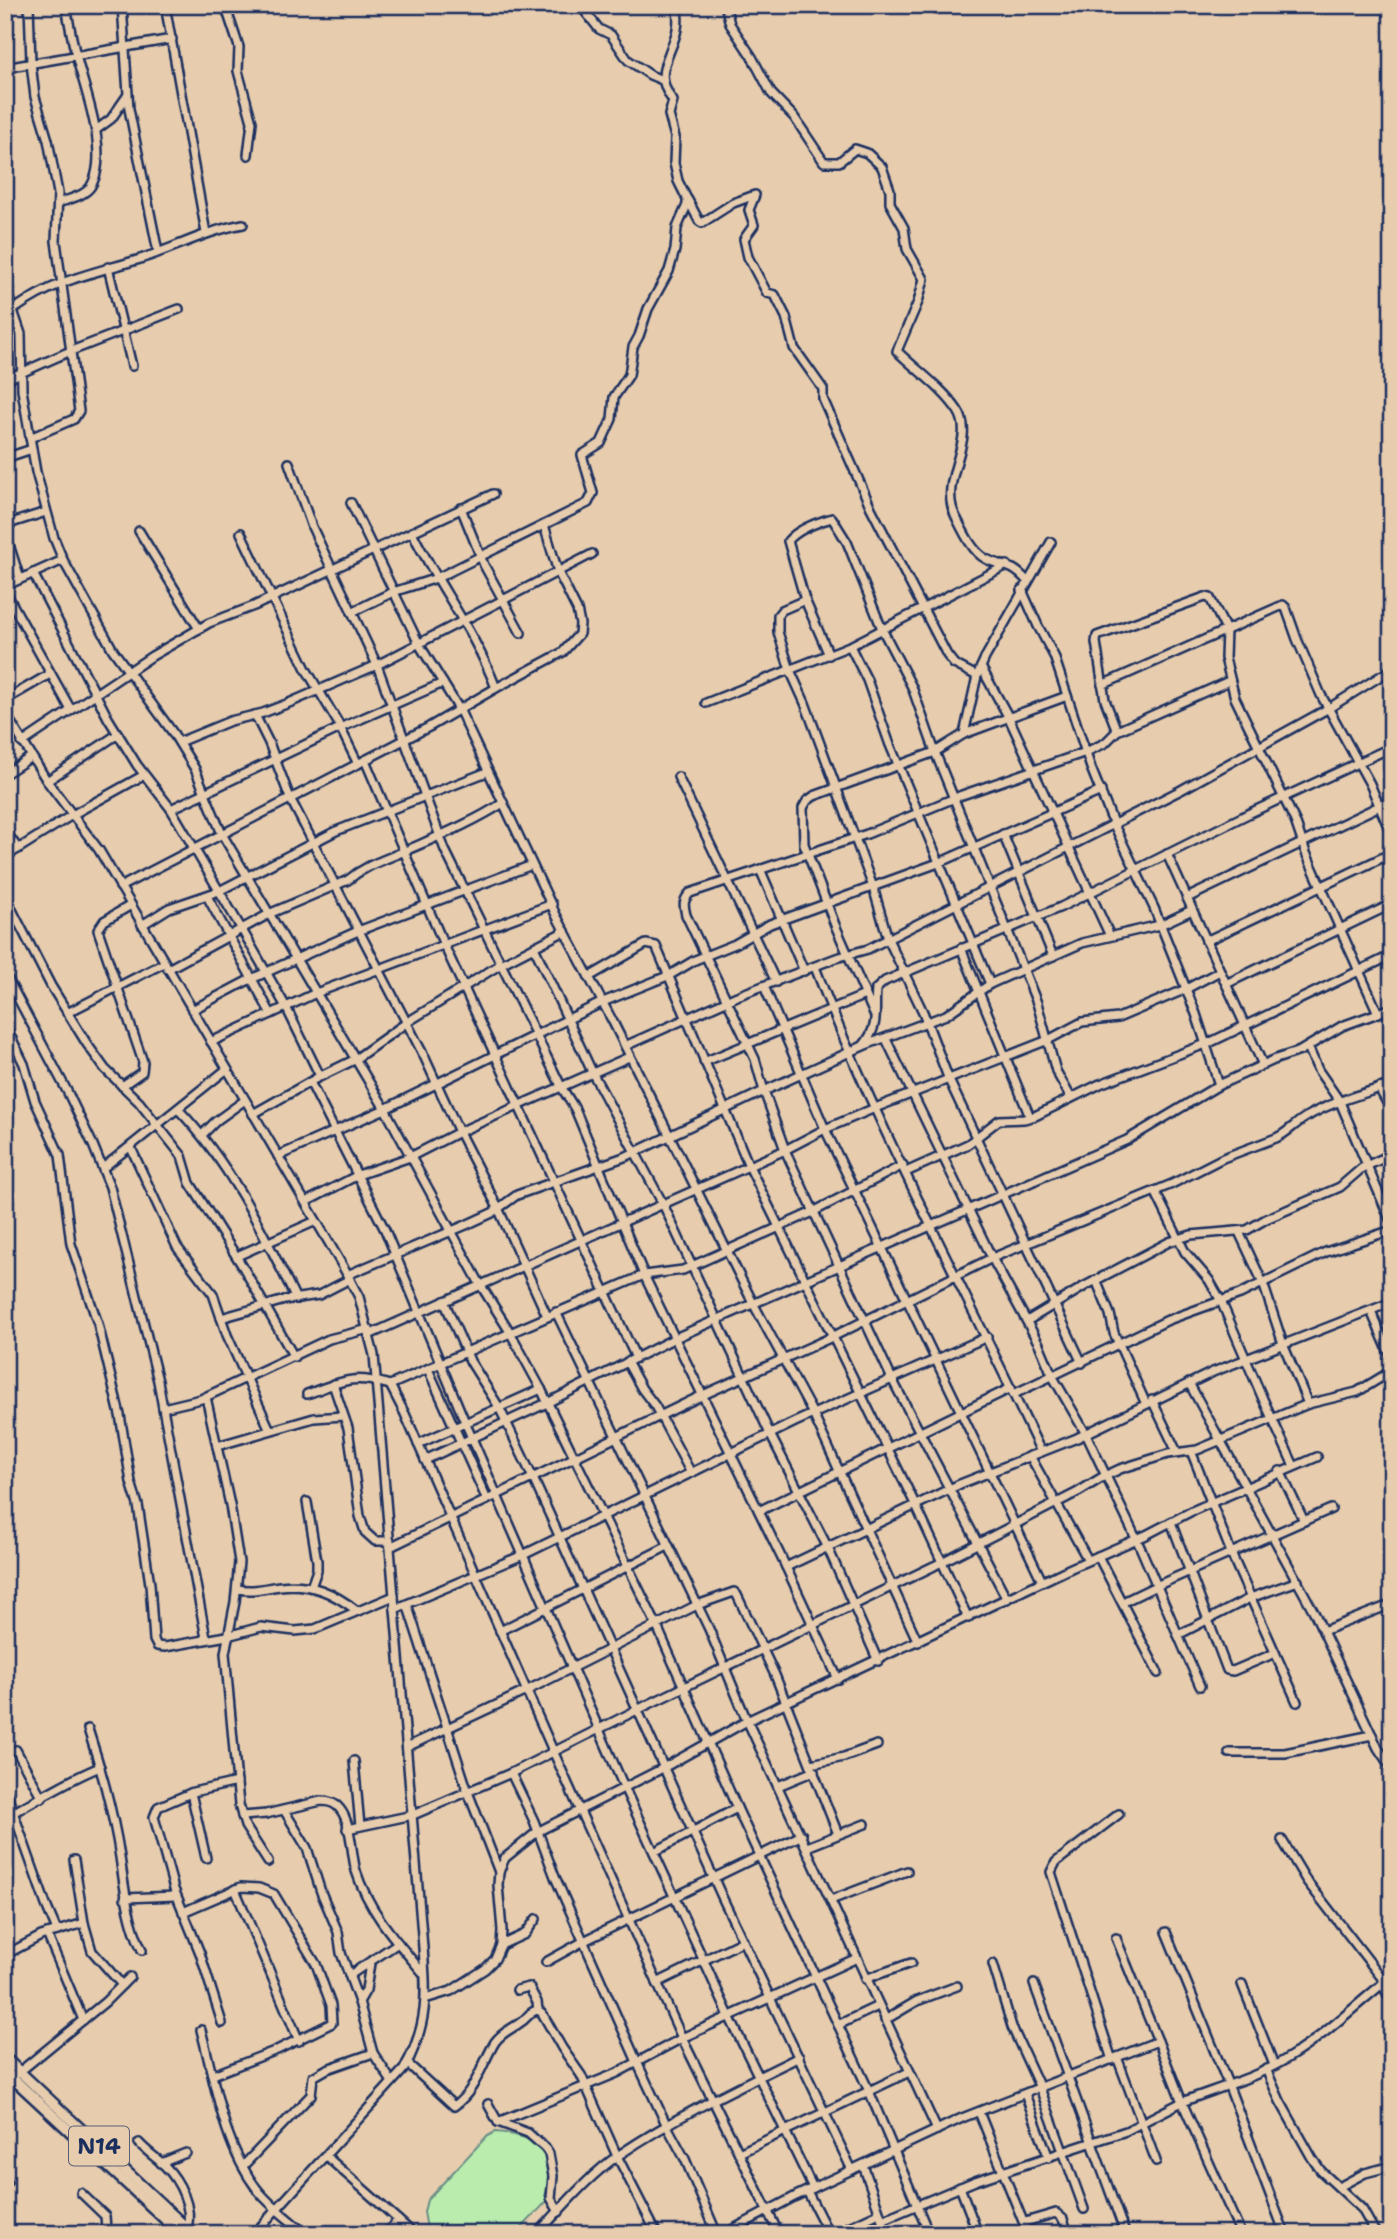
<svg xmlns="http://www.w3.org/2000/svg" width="1397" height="2239" font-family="'Shantell Sans',sans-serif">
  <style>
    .pitch { fill: #baecad; stroke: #6a8e86; stroke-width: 2 }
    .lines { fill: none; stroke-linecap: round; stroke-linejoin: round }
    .minor-casing { stroke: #1b2f5e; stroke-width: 12 }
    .major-casing { stroke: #1b2f5e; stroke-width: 14 }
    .minor { stroke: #e7cdae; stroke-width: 7 }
    .major { stroke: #e7cdae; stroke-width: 9 }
    .labels { text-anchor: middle; stroke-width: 5; stroke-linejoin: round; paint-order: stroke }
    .shield { fill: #e7cdae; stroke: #585e76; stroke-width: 2 }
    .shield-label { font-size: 23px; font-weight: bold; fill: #1b2f5e }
  </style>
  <rect width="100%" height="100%" fill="#e7cdae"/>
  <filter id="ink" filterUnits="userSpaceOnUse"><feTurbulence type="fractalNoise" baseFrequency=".0143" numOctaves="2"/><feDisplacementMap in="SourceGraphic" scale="14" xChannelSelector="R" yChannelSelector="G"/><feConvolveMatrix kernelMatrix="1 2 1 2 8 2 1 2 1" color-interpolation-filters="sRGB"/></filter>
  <g filter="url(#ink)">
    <!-- pitch -->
    <path class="pitch" d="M 495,2132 C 535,2135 560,2152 545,2196 L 549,2199 L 516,2234 L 428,2234 L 424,2212 L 427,2200 L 486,2137 Z"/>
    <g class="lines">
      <defs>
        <g id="minor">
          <polyline points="29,5 31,63 35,97 48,140 58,193 56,241 79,411 74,419 30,438"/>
          <polyline points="122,5 129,109 158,252"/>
          <polyline points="165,5 206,233"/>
          <polyline points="225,5 239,47 238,71 252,122 248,155"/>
          <polyline points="580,5 599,29 611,35 628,60 650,75 662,80"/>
          <path d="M 725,5 L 730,24 L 752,57 L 771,93 L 794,117 L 824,162 L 839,162 L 855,149 L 867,153 L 882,167 L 890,190 L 890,203 L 904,228 L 907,249 L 924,279 L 918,302 L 897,351 C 916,370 943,388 958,411 C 977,440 938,480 955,515 C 962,529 972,552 986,559 C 1005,568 1011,563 1027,581"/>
          <polyline points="5,68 172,39"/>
          <polyline points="96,130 111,119 127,96"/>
          <polyline points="688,200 699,221 702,223 733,203 755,195 749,210 754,225 744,239 748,257 767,293 775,295 786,317 794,348 823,389 823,399 871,508 947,655 954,664 977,676"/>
          <path d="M 58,203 C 69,199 85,196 91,186 C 110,154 85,91 77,59 C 72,41 69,23 66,5"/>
          <polyline points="108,267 132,366"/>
          <polyline points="5,287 21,334 22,390 36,472 54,538 63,560 113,650 173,733 195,769 222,834 385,1109 480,1284 510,1332 541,1389 656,1624 737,1808 869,2091 929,2234"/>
          <path d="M 13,310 C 58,279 87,275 137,260 C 173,249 205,231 243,224"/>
          <polyline points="5,380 66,353 179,309"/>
          <polyline points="5,458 32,449"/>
          <polyline points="289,463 312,527 377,665 445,850 562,1088 575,1109 644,1275 786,1567 838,1679"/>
          <polyline points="351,503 419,644 459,709 556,915 613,1022 753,1303 813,1414 918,1642"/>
          <polyline points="461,508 484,565 521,633"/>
          <polyline points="5,525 46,512"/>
          <polyline points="139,531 199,629"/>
          <polyline points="5,532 20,579"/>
          <path d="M 412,532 C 438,585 475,632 496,688"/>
          <polyline points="241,533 306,669 337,721 358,764"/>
          <polyline points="33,573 108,718 137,765 171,809 241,928 286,1007 320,1076"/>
          <polyline points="5,586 63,560"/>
          <polyline points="1022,590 1038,626 1054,656 1091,768 1114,825 1154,908 1196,1014 1219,1085"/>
          <polyline points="5,591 71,710"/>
          <polyline points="805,600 782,610 778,615 778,632 790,670 805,703 873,887 888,939 923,1012 949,1080 1082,1363"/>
          <path d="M 352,612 L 393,592 L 437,578 L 588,503 L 593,493 L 582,455 L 601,443 L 612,419 L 614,397 L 629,375 L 633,347 L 639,336 L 648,309 L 669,271 L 675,250 L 677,228 L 687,205 L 687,199 L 678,181 L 674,163 L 675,137 L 669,115 L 673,101 C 645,65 687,47 676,5"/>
          <polyline points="850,646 867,680 890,745 990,984"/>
          <path d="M 829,655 L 805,600 L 788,541 C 797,530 818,522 832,518 L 847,542 L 882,629 L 912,687 L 935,752 L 1037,1003 L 1056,1071 L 1071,1098"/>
          <polyline points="981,667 1009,718 1110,936"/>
          <polyline points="1102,685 1283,605 1286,608 1297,639 1321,695 1370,784 1392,836"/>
          <polyline points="5,700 50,674"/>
          <polyline points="706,703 852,645 1007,565"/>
          <path d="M 5,713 L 47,781 L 99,850 L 342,1265 L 359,1297 L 374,1355 L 422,1935 C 426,1988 431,2020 404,2069 L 254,2234"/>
          <polyline points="255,715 269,743 290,798 424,1056 459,1132 498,1208 547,1316"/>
          <polyline points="1117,731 1105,700 1096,642 1097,636 1205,597 1210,598 1226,630 1225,658 1235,698 1295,821 1306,853 1378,1013"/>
          <polyline points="964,734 977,676 985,658 1051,542"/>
          <polyline points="179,742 230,721 263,713 289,703 377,665 592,554"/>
          <polyline points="22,743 152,656 209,623 254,606 493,494"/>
          <polyline points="365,760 444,945 636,1358"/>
          <polyline points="5,774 31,757"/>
          <polyline points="678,777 776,982"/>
          <polyline points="47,781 118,734"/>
          <polyline points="171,809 340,728 443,683"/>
          <polyline points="5,830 18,849"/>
          <polyline points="1003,834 1053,956"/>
          <polyline points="1167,854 1263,1065"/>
          <polyline points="5,857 72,815 144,775"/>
          <polyline points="760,869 804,971"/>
          <polyline points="120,887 429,727 496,688 563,652 579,634 580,624 577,610 558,572 544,525"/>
          <polyline points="5,896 51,986 87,1044 105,1069 139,1102 182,1156 190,1183 243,1267 294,1357"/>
          <polyline points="207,896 271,1014"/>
          <polyline points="1187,898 1392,800"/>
          <polyline points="142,925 169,908 219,891 336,831 487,772"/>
          <polyline points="1206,941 1392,853"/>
          <polyline points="534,947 593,1074 663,1204 770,1434 828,1548 878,1661"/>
          <polyline points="961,948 1030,1117"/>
          <path d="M 815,967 C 878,1132 966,1291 1041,1452"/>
          <path d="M 168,969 L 271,913 L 348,880 C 366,865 384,860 405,851 C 439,836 472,823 503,803"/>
          <polyline points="5,974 67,1091 93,1145 110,1187 158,1381 206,1638"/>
          <polyline points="589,977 646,944 656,946 749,1166 916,1506 968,1618"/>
          <polyline points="1226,984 1392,904"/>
          <polyline points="764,986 825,1129 1042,1581"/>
          <polyline points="192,1010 247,981 358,931 532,865"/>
          <polyline points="67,1013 164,963"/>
          <polyline points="874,1014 835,925 804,844 803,808 807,801 814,796 935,752 964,734 1067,696"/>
          <polyline points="5,1025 24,1064 35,1101 60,1155 71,1244 98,1324 120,1415 131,1482 138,1505 150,1584 154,1640 157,1646 165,1647 227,1636 261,1627 295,1631 315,1629 394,1596"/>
          <polyline points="886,1039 992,1258 1039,1344 1053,1377 1086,1434 1141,1549 1200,1686"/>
          <polyline points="211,1042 316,993 552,904"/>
          <polyline points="625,1046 737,996 836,958 868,949 1181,790 1329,708 1392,669"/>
          <polyline points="863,1046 946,1015 990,984 1082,943 1160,925 1192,910"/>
          <polyline points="1308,1047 1318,1070 1340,1102 1392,1224"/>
          <polyline points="704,1062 865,995"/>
          <polyline points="310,1082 385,1230 465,1422 624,1787 730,2018 813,2188"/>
          <polyline points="122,1086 142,1072 143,1062 98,930 104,921 131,905"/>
          <polyline points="1379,1088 1392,1112"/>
          <path d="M 178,1109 C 231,1164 263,1232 296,1299"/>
          <polyline points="253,1114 315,1079 354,1060 406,1023 501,964 565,931"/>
          <polyline points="202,1135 216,1121 245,1100"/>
          <polyline points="131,1148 177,1247 213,1294 227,1335 270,1430"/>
          <polyline points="278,1156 385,1109 603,1002 670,975 695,960 735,944 770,924 941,862 1101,791"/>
          <polyline points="103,1168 227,1069"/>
          <polyline points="906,1172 968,1144 999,1120 1024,1119 1035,1116 1100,1084 1211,1042 1392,955"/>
          <polyline points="1155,1191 1185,1252 1209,1280 1221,1301 1263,1399 1294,1466"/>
          <polyline points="306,1202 358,1175 410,1157 459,1132 629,1057"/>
          <polyline points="1239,1232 1263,1283 1283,1344 1308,1404"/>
          <polyline points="237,1256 316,1221"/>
          <path d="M 347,1275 L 466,1225 L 492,1213 L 517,1195 L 627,1156 L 764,1091 L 755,1059 L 686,915 C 684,906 682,901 690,893 L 867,834 L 962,795 L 1086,752 L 1105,743 L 1117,731 L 1229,681"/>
          <polyline points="1096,1280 1110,1314 1114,1333 1146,1404"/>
          <polyline points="444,1301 470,1361 499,1407 533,1478 723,1899 852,2170"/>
          <polyline points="1371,1311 1392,1359"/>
          <polyline points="556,1312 709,1629 745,1716 937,2130"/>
          <polyline points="221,1318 285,1300 319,1295 350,1279"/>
          <polyline points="1027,1321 1085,1286 1169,1242 1191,1235 1247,1230 1266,1219 1340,1187 1362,1168 1392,1154"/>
          <path d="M 371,1334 L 785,1150 L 764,1091 L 863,1046 C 880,1025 874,1014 876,989 L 885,981 L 1061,907 L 1250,813 L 1392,747"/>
          <polyline points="627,1362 642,1389 655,1406 691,1473"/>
          <polyline points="428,1369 487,1500"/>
          <polyline points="1189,1383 1314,1612 1378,1748 1392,1769"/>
          <polyline points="333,1384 348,1428 360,1516 365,1532 375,1541 390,1541"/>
          <polyline points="390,1385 405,1414 554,1753 682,2038 779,2234"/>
          <path d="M 307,1394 C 343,1381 352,1374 390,1385 L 644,1275 L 683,1270 L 813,1212 L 903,1165"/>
          <polyline points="1014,1394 1168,1320 1240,1294 1326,1252 1392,1230"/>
          <polyline points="206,1397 230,1505 239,1562 235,1602 225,1653 239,1805 245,1826 268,1862"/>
          <polyline points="1152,1400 1177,1452"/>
          <polyline points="163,1408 201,1399 329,1339 369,1329"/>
          <polyline points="418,1444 541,1389"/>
          <polyline points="217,1446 314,1418 343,1416"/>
          <polyline points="1191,1451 1234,1560 1297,1702"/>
          <polyline points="1030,1456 1088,1560"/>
          <polyline points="425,1460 547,1403 675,1338 1127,1140 1219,1085 1276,1059 1300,1051 1342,1026 1392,1008"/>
          <polyline points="1280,1471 1304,1521"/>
          <polyline points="307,1502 317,1561 317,1570 311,1587"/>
          <polyline points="759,1511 1011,1388"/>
          <polyline points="1171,1522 1227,1670 1233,1671 1275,1653"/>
          <path d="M 390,1547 L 703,1395 L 832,1337 L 992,1258 L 1172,1184 L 1223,1158 L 1276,1138 C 1288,1133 1296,1122 1308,1116 C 1333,1101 1364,1094 1392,1084"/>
          <polyline points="1098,1556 1158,1673"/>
          <polyline points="786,1567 960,1484 1077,1438 1213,1372 1392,1302"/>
          <path d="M 237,1589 C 255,1592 263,1588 280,1586 C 311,1582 334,1593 357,1611"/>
          <polyline points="1007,1599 892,1379 785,1150 825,1129 875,1108 1048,1040 1082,1022 1118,1018 1186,989 1220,971"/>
          <polyline points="1123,1602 1156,1586 1331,1509"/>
          <polyline points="407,1604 468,1792 499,1872"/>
          <polyline points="395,1609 523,1555 795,1422 987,1337"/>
          <polyline points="500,1631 668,1546"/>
          <polyline points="1323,1631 1392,1604"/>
          <polyline points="1178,1635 1250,1598 1298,1581"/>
          <path d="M 88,1729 C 100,1765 110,1802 117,1839 C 124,1877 125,1914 142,1950"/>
          <polyline points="407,1747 526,1691 697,1605 734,1592 737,1595 775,1675 838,1834"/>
          <polyline points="16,1750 42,1798"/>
          <polyline points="1229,1753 1285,1753 1372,1735"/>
          <polyline points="354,1761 360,1826"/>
          <polyline points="811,1764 844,1757 877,1745"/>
          <polyline points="511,1773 534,1821 555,1877 637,2062 667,2126 685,2159 717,2234"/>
          <polyline points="778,1786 814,1771"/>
          <polyline points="5,1789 46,1905 57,1931"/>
          <polyline points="191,1793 206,1858"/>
          <polyline points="284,1810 307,1848 321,1892 338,1932 341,1953 359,2002 373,2053 392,2082"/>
          <path d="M 242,1816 L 266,1814 L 321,1801 C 328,1801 335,1802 340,1809 C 352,1824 351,1853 356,1871 C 369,1912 397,1942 424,1974"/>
          <path d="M 5,1817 C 37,1800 67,1780 100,1767"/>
          <polyline points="347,1829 413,1815 511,1773 639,1709 934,1566 1078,1492 1101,1478 1120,1469 1168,1454 1197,1450 1308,1404 1357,1392 1390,1372 1392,1368"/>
          <polyline points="1282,1840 1306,1880 1385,1982"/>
          <polyline points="807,1847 865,1824"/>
          <polyline points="654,1852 737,1808"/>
          <polyline points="74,1860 84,1923 92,1951 122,1985"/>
          <polyline points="235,1889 299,2041"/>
          <polyline points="125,1898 176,1896"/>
          <polyline points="831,1900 907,1871"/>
          <polyline points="183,1912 241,1887 259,1888 274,1894 316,1964 331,2005 332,2023 277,2050 213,2075"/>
          <polyline points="1166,1932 1228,2084 1285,2234"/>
          <polyline points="47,1934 83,2020"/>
          <polyline points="1116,1938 1158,2041"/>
          <polyline points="501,1945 525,1934 536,1919"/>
          <polyline points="5,1955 41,1936 84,1923"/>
          <polyline points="546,1962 584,1941 802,1835"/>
          <polyline points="993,1964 1012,2027 1040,2088 1084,2209"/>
          <polyline points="350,1975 398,1943"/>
          <polyline points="865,1979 911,1963"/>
          <polyline points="657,1983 743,1941"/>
          <polyline points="1034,1984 1125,2233"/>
          <polyline points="1242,1984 1274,2065"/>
          <polyline points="1382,1984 1392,2002"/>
          <polyline points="517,1990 529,1987 537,2002 538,2010 542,2013 562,2048 581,2075 617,2156 657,2234"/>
          <polyline points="425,1999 451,1991 485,1969 495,1959 501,1945 502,1930 498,1885 499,1872 505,1858 537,1832 665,1767 747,1721 1071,1568 1146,1535 1192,1511 1317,1457"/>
          <polyline points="359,2002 366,1990 370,1963"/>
          <polyline points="885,2020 917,2001 957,1986"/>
          <polyline points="222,2023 200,1953 174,1889 154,1817 158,1807 193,1792 237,1782"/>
          <polyline points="838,2025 878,2006"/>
          <path d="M 201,2030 C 215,2082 223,2145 257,2189 C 270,2206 289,2219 305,2234"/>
          <polyline points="1117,2057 1156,2161"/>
          <polyline points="1112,2060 1051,1872 1056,1862 1119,1814"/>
          <path d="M 407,2063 L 454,2106 C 476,2091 482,2063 495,2042 C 502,2032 512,2029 521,2022 C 528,2018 529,2011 538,2010"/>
          <polyline points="1266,2069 1280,2101 1312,2158 1321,2171 1362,2209 1376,2234"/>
          <polyline points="12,2078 105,2002 130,1977"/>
          <polyline points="1025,2094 1049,2158"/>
          <polyline points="488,2104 498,2122 528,2133 545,2148 549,2154 553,2176 551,2198 559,2212"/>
          <polyline points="979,2112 1028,2234"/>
          <polyline points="498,2122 617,2073 682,2038 857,1958"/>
          <path d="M 139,2143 C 147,2152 157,2158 165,2166 C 180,2181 193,2208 187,2228"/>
          <polyline points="739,2153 909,2072"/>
          <polyline points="326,2156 414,2234"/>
          <polyline points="161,2163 186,2153"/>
          <polyline points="863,2165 887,2234"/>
          <polyline points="243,2166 311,2095 313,2077 327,2069 373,2053"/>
          <polyline points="5,2178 7,2182"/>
          <polyline points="960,2187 978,2234"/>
          <polyline points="1339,2187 1365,2173 1392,2166"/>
          <polyline points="807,2191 829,2234"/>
          <polyline points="81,2193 105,2216 106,2228 103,2234"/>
          <polyline points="882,2220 975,2181 1126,2131 1182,2102 1241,2234"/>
          <polyline points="1025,2222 1056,2213 1063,2219 1068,2234"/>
          <polyline points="385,2234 398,2220"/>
          <path d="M 537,2234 C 563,2207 588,2176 619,2155 C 675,2117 738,2087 799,2057"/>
          <path d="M 724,2234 L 796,2196 L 962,2118 L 1158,2041 L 1182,2102 C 1218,2088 1259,2077 1291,2056 C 1328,2033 1358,2003 1392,1976"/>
          <polyline points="834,2234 879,2213"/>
        </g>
        <g id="major">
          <polyline points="5,2058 193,2234"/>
          <polyline points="5,2071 181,2234"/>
        </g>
      </defs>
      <!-- minor casing -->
      <use href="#minor" class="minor-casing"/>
      <!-- major casing -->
      <use href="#major" class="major-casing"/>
      <!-- minor -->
      <use href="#minor" class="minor"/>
      <!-- major -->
      <use href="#major" class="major"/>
    </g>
  </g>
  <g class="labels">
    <!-- shield labels -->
    <rect class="shield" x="69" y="2126.5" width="60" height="39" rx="5"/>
    <g class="shield-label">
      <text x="99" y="2154">N14</text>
    </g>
  </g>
  <!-- margin -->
  <rect width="1397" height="2239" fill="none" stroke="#e7cdae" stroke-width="28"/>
  <rect x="14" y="14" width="1369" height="2211" fill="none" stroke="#1b2f5e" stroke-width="2.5" filter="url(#ink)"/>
</svg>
